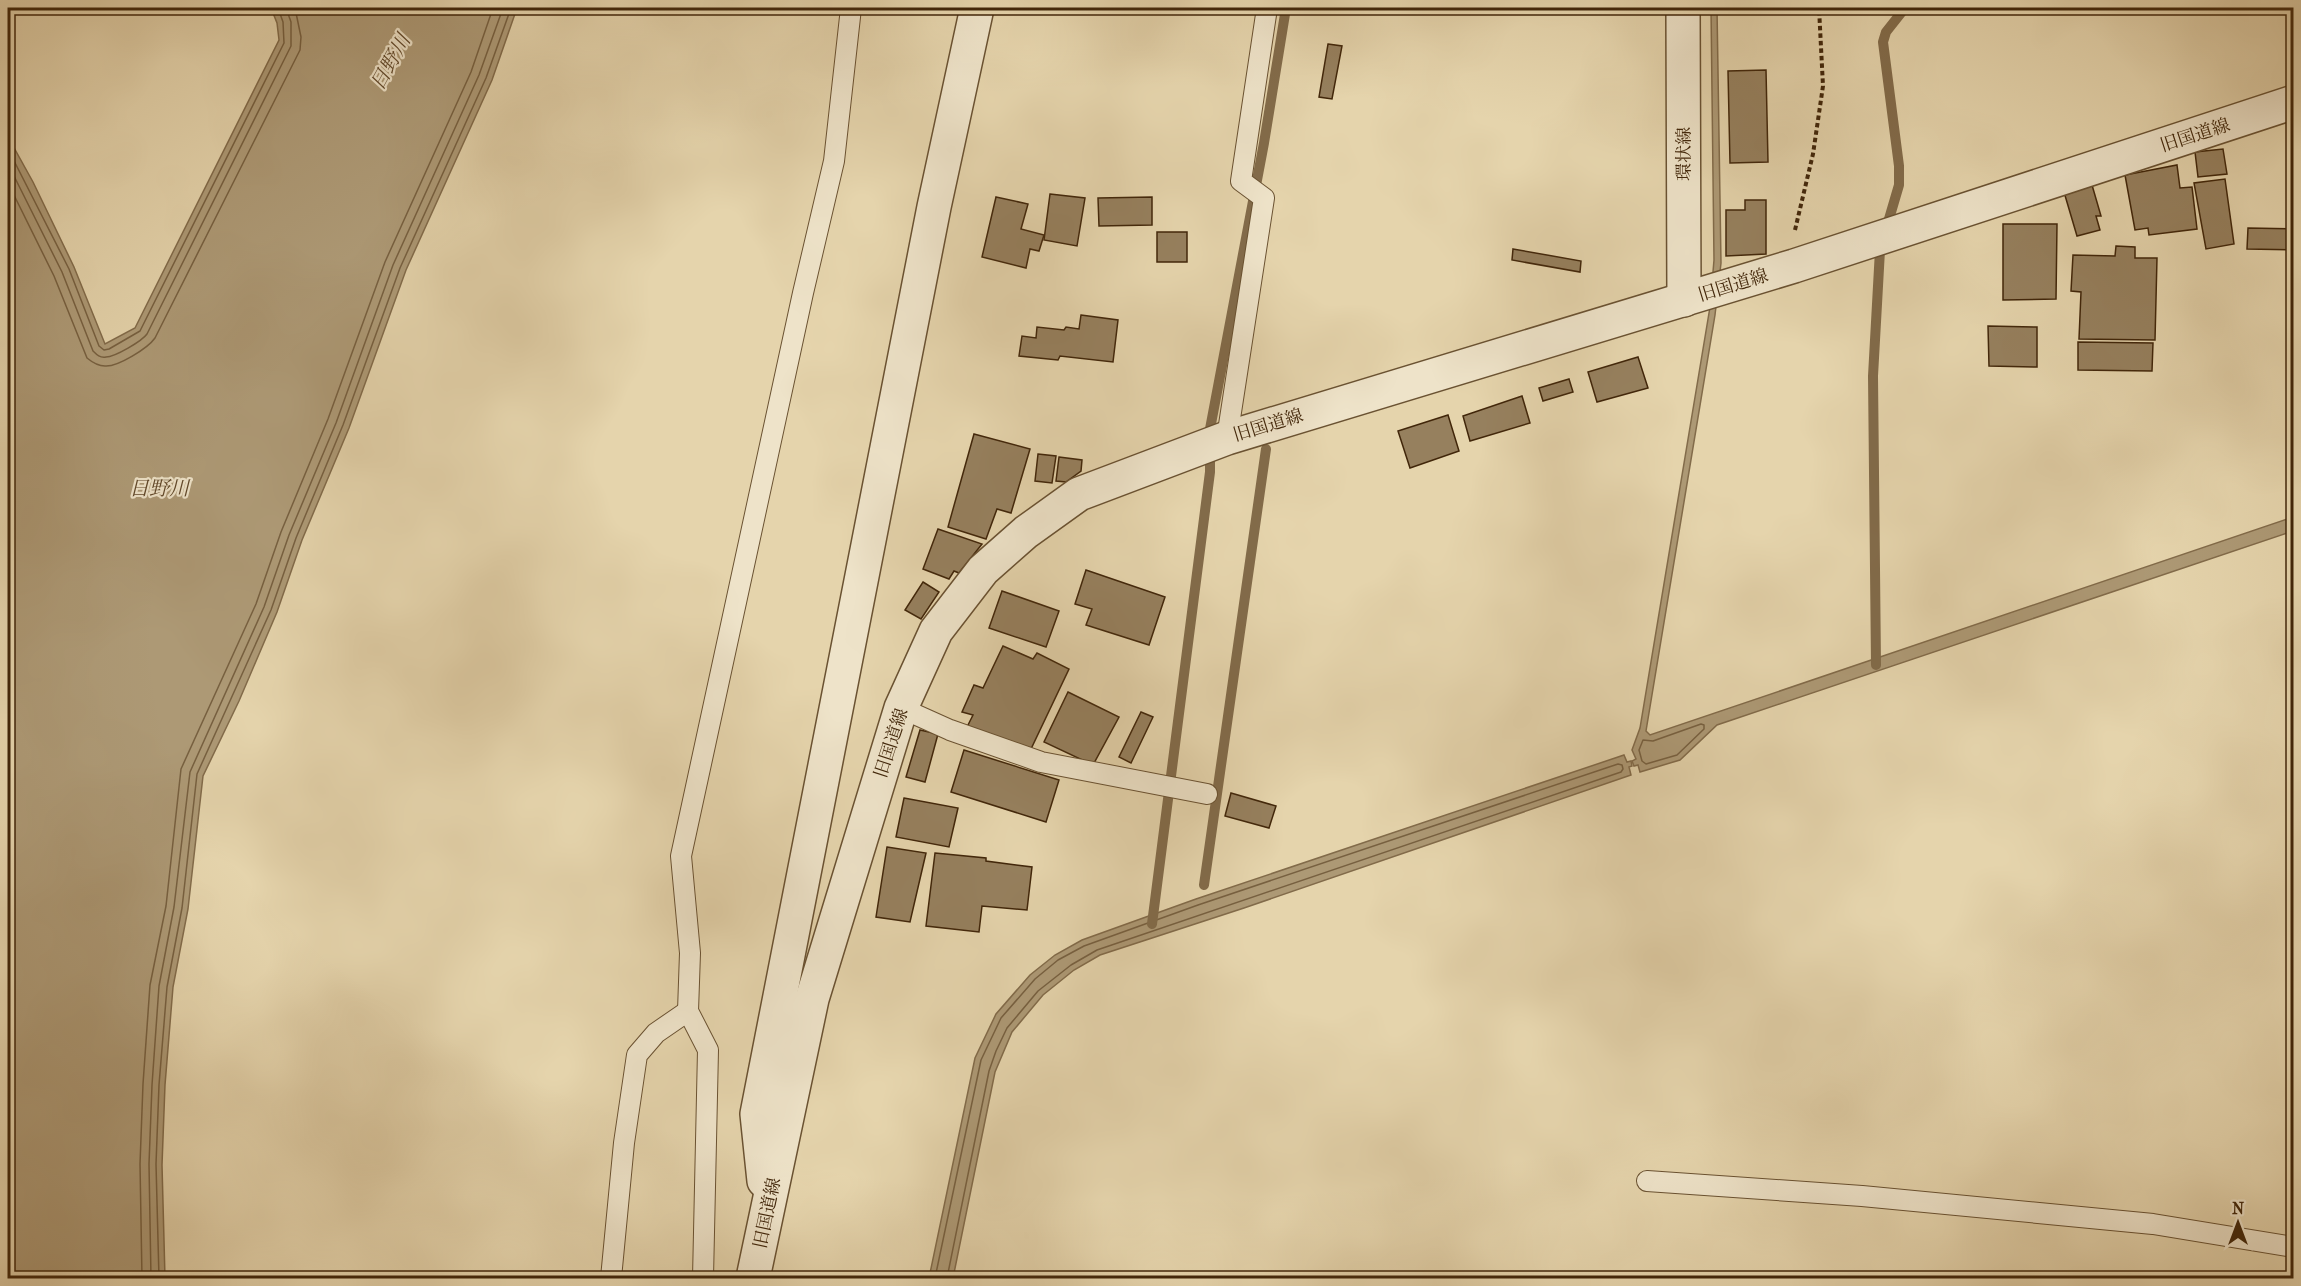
<svg xmlns="http://www.w3.org/2000/svg" width="2301" height="1286" font-family="'IM FELL French Canon','Noto Serif JP',serif">
  <style>
    .water { fill: #ad9975; stroke: #826b4a; stroke-width: 1.5 }
    .lines { fill: none; stroke-linecap: round; stroke-linejoin: round }
    .shore { stroke: #776040; stroke-width: 1.5 }
    .stream { stroke: #826b4a; stroke-width: 10 }
    .building { fill: #96805e; stroke: #41260a; stroke-width: 1.5 }
    .service-casing { stroke: #6a5232; stroke-width: 22 }
    .minor-casing { stroke: #6a5232; stroke-width: 36 }
    .path { stroke: #41260a; stroke-width: 4; stroke-dasharray: 4.5 3; stroke-linecap: butt }
    .service { stroke: #eee3c9; stroke-width: 20 }
    .minor { stroke: #eee3c9; stroke-width: 33 }
    .labels { text-anchor: middle; stroke-width: 4.5; stroke-linejoin: round; paint-order: stroke }
    .street-label { font-size: 18px; fill: #41260a; stroke: #eee3c9 }
    .water-label { font-size: 20px; font-style: italic; fill: #61482a; stroke: #eee3c9 }
  </style>
  <rect width="100%" height="100%" fill="#e5d4ac"/>
  <filter id="stains"><feTurbulence type="fractalNoise" baseFrequency=".00333" numOctaves="4"/><feColorMatrix values="0 0 0 0 .2 0 0 0 0 .09 0 0 0 0 .02 0 0 0 .5 -.17"/></filter>
  <radialGradient id="worn" r=".72"><stop offset=".6" stop-color="#630" stop-opacity="0"/><stop offset="1" stop-color="#630" stop-opacity=".3"/></radialGradient>
  <!-- water -->
  <g class="water">
    <polygon points="271,8 517,8 492,80 406,270 349,428 302,540 277,612 239,701 203,776 188,909 173,987 165,1085 162,1165 165,1278 8,1278 8,137 33,182 74,267 105,344 135,328 279,40 277,23"/>
    <polygon points="1711,8 1717,8 1721,263 1715,315 1646,731 1650,735 2293,517 2293,531 1717,725 1680,760 1640,772 1638,765 1634,766 1632,761 1636,759 1632,750 1640,728 1710,307 1714,260"/>
    <polygon points="1624,755 1627,762 1631,761 1632,766 1629,767 1631,775 1244,908 1100,955 1074,970 1043,995 1012,1032 995,1072 953,1278 929,1278 975,1058 996,1014 1030,975 1055,955 1082,940 1196,899"/>
  </g>
  <g class="lines">
    <!-- shore -->
    <g class="shore">
      <polyline points="8,149 69,269 99,346 104,350 109,349 140,331 284,43 283,22 278,8"/>
      <path d="M 8,164 L 62,272 L 93,351 C 97,355 100,358 106,357 C 115,357 142,341 147,334 L 291,46 L 291,22 L 286,8"/>
      <path d="M 8,183 L 54,276 L 87,358 C 93,363 98,366 105,366 C 118,367 148,348 155,338 L 300,50 L 301,37 L 295,8"/>
      <polygon points="1701,724 1704,725 1704,729 1677,755 1646,764 1642,761 1639,750 1643,740 1653,741"/>
      <polyline points="142,1278 140,1164 143,1084 150,985 166,906 181,769 256,604 281,532 328,419 385,262 471,72 493,8"/>
      <polyline points="151,1278 149,1164 152,1085 159,986 174,907 190,772 264,607 289,535 336,423 393,265 479,75 503,8"/>
      <polyline points="159,1278 156,1164 159,1085 167,987 182,908 197,774 271,610 296,538 343,425 400,268 486,78 511,8"/>
      <polyline points="935,1278 981,1060 1001,1018 1035,979 1058,960 1084,946 1198,905 1618,764 1622,765 1623,769 1621,772 1097,950 1071,965 1038,991 1007,1028 996,1051 989,1071 947,1278"/>
    </g>
    <!-- stream -->
    <g class="stream">
      <polyline points="1889,219 1899,185 1899,166 1883,42 1886,32 1905,8"/>
      <polyline points="1876,665 1873,376 1880,250"/>
      <polyline points="1204,885 1266,449"/>
      <polyline points="1152,924 1210,472 1210,429 1264,143 1286,8"/>
    </g>
  </g>
  <!-- building -->
  <g class="building">
    <polygon points="1328,44 1342,46 1332,99 1319,97"/>
    <polygon points="1766,70 1768,162 1730,163 1728,71"/>
    <polygon points="2223,149 2227,174 2198,177 2195,152"/>
    <polygon points="2177,165 2180,188 2192,187 2197,229 2149,235 2148,228 2135,230 2125,175"/>
    <polygon points="2225,179 2234,244 2206,249 2194,183"/>
    <polygon points="2092,185 2101,216 2096,216 2100,230 2077,236 2064,192"/>
    <polygon points="1050,194 1085,198 1077,246 1044,240"/>
    <polygon points="996,197 1028,204 1021,229 1044,235 1039,251 1030,249 1026,268 982,257"/>
    <polygon points="1152,197 1152,225 1099,226 1098,198"/>
    <polygon points="1745,200 1766,200 1766,254 1726,256 1726,210 1745,210"/>
    <polygon points="2003,224 2057,224 2056,299 2003,300"/>
    <polygon points="2248,228 2294,229 2294,250 2247,249"/>
    <rect x="1157" y="232" width="30" height="30"/>
    <polygon points="2116,246 2135,247 2135,258 2157,258 2155,340 2079,339 2081,292 2071,291 2073,255 2115,256"/>
    <polygon points="1513,249 1581,261 1580,272 1512,260"/>
    <polygon points="1081,315 1118,320 1113,362 1060,356 1058,360 1019,356 1022,336 1036,338 1037,327 1064,330 1066,327 1079,329"/>
    <polygon points="1988,326 2037,327 2037,367 1989,366"/>
    <polygon points="2078,342 2153,343 2152,371 2078,370"/>
    <polygon points="1638,357 1648,388 1597,402 1588,372"/>
    <polygon points="1569,379 1573,392 1543,401 1539,388"/>
    <polygon points="1522,396 1530,423 1470,441 1463,416"/>
    <polygon points="1448,415 1459,451 1410,468 1398,431"/>
    <polygon points="974,434 1030,449 1011,513 997,509 986,539 948,527"/>
    <polygon points="1038,454 1056,456 1052,483 1035,481"/>
    <polygon points="1059,457 1082,460 1081,471 1066,482 1056,481"/>
    <polygon points="938,529 982,544 959,573 954,571 949,579 923,569"/>
    <polygon points="1086,570 1165,597 1149,645 1086,625 1092,609 1075,604"/>
    <polygon points="923,582 939,592 921,619 905,610"/>
    <polygon points="1002,591 1059,611 1046,647 989,628"/>
    <polygon points="1003,646 1033,659 1037,653 1069,669 1030,751 967,727 973,715 962,712 974,685 983,688"/>
    <polygon points="1068,692 1119,717 1093,765 1044,742"/>
    <polygon points="1141,712 1153,717 1131,763 1119,757"/>
    <polygon points="920,730 938,734 925,782 906,777"/>
    <polygon points="964,750 1059,780 1046,822 951,792"/>
    <polygon points="1231,793 1276,806 1269,828 1225,816"/>
    <polygon points="904,798 958,808 949,847 896,837"/>
    <polygon points="887,847 926,853 910,922 876,917"/>
    <polygon points="935,853 986,858 986,861 1032,867 1027,910 982,906 979,932 926,926"/>
  </g>
  <g class="lines">
    <defs>
      <g id="service">
        <polyline points="1227,438 1264,198 1241,181 1267,8"/>
        <polyline points="901,708 950,730 1041,762 1207,794"/>
        <polyline points="1647,1181 1862,1196 2153,1224 2294,1247"/>
        <polyline points="611,1278 624,1143 637,1055 656,1033 688,1011"/>
        <polyline points="703,1278 708,1050 688,1011 690,953 681,856 803,293 834,161 851,8"/>
      </g>
      <g id="minor">
        <polyline points="1683,8 1684,300"/>
        <polyline points="764,1181 757,1114 934,207 977,8"/>
        <polyline points="753,1278 812,999 901,708 936,631 983,570 1026,532 1079,494 1227,438 1794,266 2294,102"/>
      </g>
    </defs>
    <!-- service casing -->
    <use href="#service" class="service-casing"/>
    <!-- minor casing -->
    <use href="#minor" class="minor-casing"/>
    <!-- path -->
    <polyline class="path" points="1795,230 1813,154 1823,86 1819,8"/>
    <!-- service -->
    <use href="#service" class="service"/>
    <!-- minor -->
    <use href="#minor" class="minor"/>
  </g>
  <g class="labels">
    <!-- street labels -->
    <g class="street-label">
      <text transform="translate(2195 135) rotate(-18)" y="6">旧国道線</text>
      <text transform="translate(1684 154) rotate(-90)" y="6">環状線</text>
      <text transform="translate(1733 285) rotate(-17)" y="6">旧国道線</text>
      <text transform="translate(1268 425) rotate(-17)" y="6">旧国道線</text>
      <text transform="translate(891 743) rotate(-72)" y="6">旧国道線</text>
      <text transform="translate(767 1213) rotate(-78)" y="6">旧国道線</text>
    </g>
    <!-- water labels -->
    <g class="water-label">
      <text transform="translate(390 62) rotate(-61)" y="7">日野川</text>
      <text x="159" y="495">日野川</text>
    </g>
  </g>
  <!-- margin -->
  <rect width="2301" height="1286" fill="none" stroke="#e5d4ac" stroke-width="30"/>
  <rect x="9" y="9" width="2283" height="1268" fill="none" stroke="#41260a" stroke-width="3"/>
  <rect x="15" y="15" width="2271" height="1256" fill="none" stroke="#41260a" stroke-width="1.5"/>
  <!-- north arrow -->
  <g transform="translate(2238 1223)" stroke="#eee3c9" stroke-width="4.5" paint-order="stroke">
  <path d="M0-4.5L10 22L0 15L-10 22Z" fill="#41260a"/>
  <text y="-9" font-size="16" font-weight="bold" text-anchor="middle" fill="#41260a">N</text>
  </g>
  <rect width="100%" height="100%" filter="url(#stains)"/>
  <rect width="100%" height="100%" fill="url(#worn)"/>
</svg>
